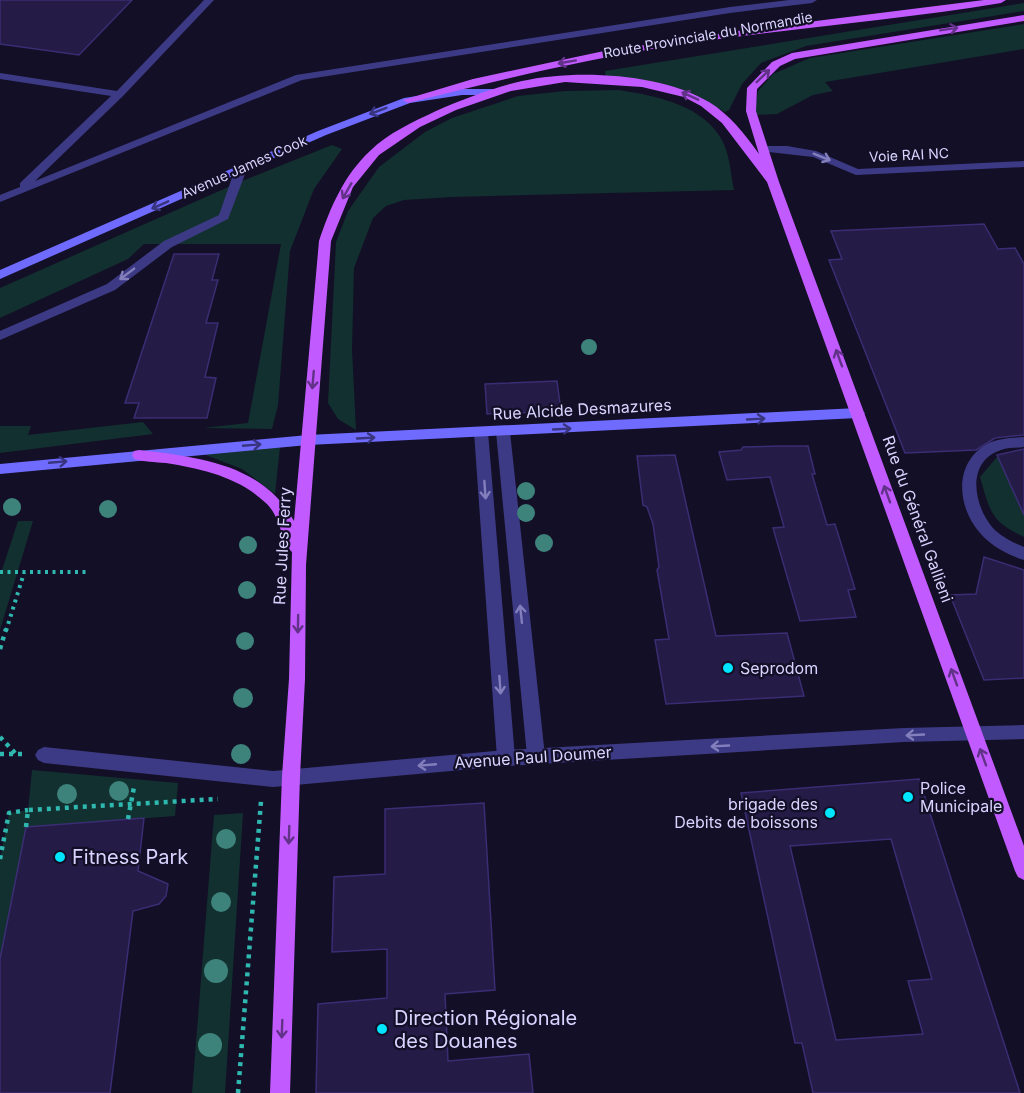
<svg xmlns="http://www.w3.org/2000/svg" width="1024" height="1093" font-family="Inter,sans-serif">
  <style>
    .green { fill: #12302f }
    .building { fill: #241b47; stroke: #3b2d73; stroke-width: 1.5; fill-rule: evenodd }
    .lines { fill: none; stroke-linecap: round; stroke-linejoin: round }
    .path-far1 { stroke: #2fb8b0; stroke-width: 4; stroke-dasharray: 3 4.5; stroke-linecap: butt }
    .path { stroke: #2fb8b0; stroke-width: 4.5; stroke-dasharray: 4 5; stroke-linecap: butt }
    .lane { fill: #3d3a85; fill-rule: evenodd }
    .street { fill: #3d3a85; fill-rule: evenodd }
    .secondary { fill: #6f6bff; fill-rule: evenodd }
    .primary { fill: #c25bff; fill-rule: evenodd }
    .tree { fill: #3d827b }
    .oneway { stroke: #623188 }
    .oneway2 { stroke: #38347d }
    .oneway3 { stroke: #837fbc }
    .poi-dot { fill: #00e5ff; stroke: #130f26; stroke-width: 2 }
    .labels { text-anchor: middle; stroke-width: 4.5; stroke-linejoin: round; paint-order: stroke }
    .far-street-label { font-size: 14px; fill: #d9d4ff; stroke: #130f26 }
    .street-label { font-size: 16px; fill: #d9d4ff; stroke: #130f26 }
    .poi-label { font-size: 16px; fill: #d9d4ff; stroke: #130f26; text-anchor: start }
    .near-poi-label { font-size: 20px; fill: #d9d4ff; stroke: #130f26; text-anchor: start }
  </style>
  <rect width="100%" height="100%" fill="#130f26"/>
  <!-- green -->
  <g class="green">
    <path d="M 1024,3 L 1024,11 L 806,46 L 761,63 L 742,84 L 729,110 L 725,112 C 683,87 656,78 606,78 L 605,71 Z"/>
    <polygon points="1024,24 1024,49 825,82 833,91 813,95 777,114 754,115 758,91 773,74 810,58"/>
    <path d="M 619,90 C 656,96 706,105 724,144 C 730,158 731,176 734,190 L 452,197 L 404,200 L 386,206 L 373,218 L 354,268 L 352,350 L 356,430 L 338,419 L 328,403 L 336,242 L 348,211 L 379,167 L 425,132 L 452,118 L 518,96 L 565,91 Z"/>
    <polygon points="332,145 342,149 314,189 290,251 278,405 272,429 203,428 248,423 281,244 144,244 128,259 0,318 0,288 242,181"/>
    <polygon points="143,422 153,434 0,453 0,426 31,426 28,435"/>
    <polygon points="280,447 275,494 242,469 198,452"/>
    <path d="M 997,457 L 1024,462 L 1024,537 C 990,521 990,511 980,477 Z"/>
    <polygon points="18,521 33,521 0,630 0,576"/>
    <polygon points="32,770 178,783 175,816 26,827 0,959 0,859 9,813 28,810"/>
    <polygon points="243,813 225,1093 192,1093 214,815"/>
  </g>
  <!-- building -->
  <g class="building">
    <polygon points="0,0 132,0 79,55 0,44"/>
    <polygon points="984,224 998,249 1015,248 1024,264 1024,435 995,438 976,450 905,453 829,260 842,259 831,231"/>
    <polygon points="174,254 219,254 212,280 218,280 206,323 218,323 205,377 216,378 207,418 134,418 139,403 125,403"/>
    <polygon points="557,381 561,411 487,414 485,384"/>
    <polygon points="782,446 808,446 815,474 812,474 827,525 835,524 855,589 848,590 856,617 800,621 773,528 784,527 770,477 727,480 719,452 741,450 743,447"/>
    <polygon points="1024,449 1024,515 997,455"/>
    <polygon points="675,455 716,636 787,633 804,696 666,704 655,640 669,639 657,570 659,567 653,524 647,507 643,505 637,456"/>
    <polygon points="984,557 1024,570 1024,678 984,680 950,595 976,594"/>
    <path d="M 919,779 L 1020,1093 L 813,1093 L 802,1043 L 795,1043 L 741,793 ZM 891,839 L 932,979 L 908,981 L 923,1034 L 836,1040 L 790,846 Z"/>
    <polygon points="484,803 495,990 445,994 448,1061 529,1054 533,1093 316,1093 318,1004 387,998 387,949 332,952 334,877 385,874 385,809"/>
    <polygon points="144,818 138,871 168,884 166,896 159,904 133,911 110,1093 0,1093 0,959 26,827"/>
  </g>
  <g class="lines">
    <!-- path-far1 -->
    <g class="path-far1">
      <polyline points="0,572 89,572"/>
      <polyline points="6,631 24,573"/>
    </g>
    <!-- path -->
    <g class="path">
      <polyline points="0,649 6,629"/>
      <polyline points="0,737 15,753"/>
      <polyline points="0,754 23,754"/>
      <polyline points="128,819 134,787"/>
      <polyline points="26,827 28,810 218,799"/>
      <polyline points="0,859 9,813 28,810"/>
      <polyline points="238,1093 261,801"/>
    </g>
    <!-- lane -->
    <g class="lane">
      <polygon points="204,0 214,0 123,96 35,181 296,75 730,7 789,0 817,0 812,3 730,13 302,80 0,202 0,195 20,187 20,183 111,96 0,79 0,73 117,91"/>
      <polygon points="764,146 787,146 816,151 858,169 1024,161 1024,167 856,175 813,157 760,151 759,149"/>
      <polygon points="241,166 247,169 228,219 172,247 115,290 0,340 0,331 107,284 164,241 219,215 235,169"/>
      <polygon points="481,427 488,432 515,758 512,763 506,766 500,763 497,758 474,432"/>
      <polygon points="503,427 510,432 545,756 542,761 536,764 530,761 527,756 496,432"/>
      <path d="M 1024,437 L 1024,447 C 1017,448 1008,447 1001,450 C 964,462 974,510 996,531 C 1004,538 1014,543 1024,547 L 1024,560 C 1011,556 997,549 987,540 C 958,515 950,465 987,444 C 998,438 1012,438 1024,437 Z"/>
    </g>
    <!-- street -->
    <polygon class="street" points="1024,725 1024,739 904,742 506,766 273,787 44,763 38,760 35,755 38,750 44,747 273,771 506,750 904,728"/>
    <!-- secondary -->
    <g class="secondary">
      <polygon points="462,89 497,89 502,92 497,95 462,95 410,103 326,135 0,279 0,270 318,131 404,98"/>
      <polygon points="858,408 865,413 858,418 308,445 0,474 0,464 308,435"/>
    </g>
    <!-- primary -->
    <g class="primary">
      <path d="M 984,0 L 1006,0 L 1001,3 C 892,21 781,29 671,46 C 582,60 495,81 408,103 L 403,100 L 473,79 L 604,51 L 737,31 Z"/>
      <path d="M 1024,15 L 1024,21 L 795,59 L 780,66 L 757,89 L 756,111 L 779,182 L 1024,846 L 1024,880 L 1018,877 L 1015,871 L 767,182 L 722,123 L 701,106 L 684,97 L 642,87 L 565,82 L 511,91 L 456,110 L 420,127 L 379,155 L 353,187 L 331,241 L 306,565 L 305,679 L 300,776 L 290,1093 L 270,1093 L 282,776 L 289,679 L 292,552 C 281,542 281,518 267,504 C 239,477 203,469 166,463 C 155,462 144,462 134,459 L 132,455 L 134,451 L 139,450 C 198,457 263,464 294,521 L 319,241 C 330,208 344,175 370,151 C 388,133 413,122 436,111 C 464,99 492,88 522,81 C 575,69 661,73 709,102 C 729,114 745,134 759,154 L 746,111 L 747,88 L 772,62 L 792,53 Z"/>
    </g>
  </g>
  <!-- trees -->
  <g class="tree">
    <circle cx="589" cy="347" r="8"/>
    <circle cx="526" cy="491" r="9"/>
    <circle cx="12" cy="507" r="9"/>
    <circle cx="108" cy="509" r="9"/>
    <circle cx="526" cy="513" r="9"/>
    <circle cx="544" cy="543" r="9"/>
    <circle cx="248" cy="545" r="9"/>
    <circle cx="247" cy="590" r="9"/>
    <circle cx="245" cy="641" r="9"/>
    <circle cx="243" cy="698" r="10"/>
    <circle cx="241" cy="754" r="10"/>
    <circle cx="119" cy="791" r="10"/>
    <circle cx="67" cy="794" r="10"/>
    <circle cx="226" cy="839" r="10"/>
    <circle cx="221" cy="902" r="10"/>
    <circle cx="216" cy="971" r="12"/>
    <circle cx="210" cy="1045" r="12"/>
  </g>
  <!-- one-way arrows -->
  <defs><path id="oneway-shaft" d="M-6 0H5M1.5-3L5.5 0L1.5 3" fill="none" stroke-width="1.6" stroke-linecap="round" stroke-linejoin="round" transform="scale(1.5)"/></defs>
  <g class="oneway">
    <use href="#oneway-shaft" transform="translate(949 29) rotate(-9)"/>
    <use href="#oneway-shaft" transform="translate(567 62) rotate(170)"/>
    <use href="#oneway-shaft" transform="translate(763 76) rotate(-44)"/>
    <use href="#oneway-shaft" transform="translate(690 96) rotate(-156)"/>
    <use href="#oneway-shaft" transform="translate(347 191) rotate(120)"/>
    <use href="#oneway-shaft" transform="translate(839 358) rotate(-110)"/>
    <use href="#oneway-shaft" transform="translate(313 380) rotate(95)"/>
    <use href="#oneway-shaft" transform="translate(887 494) rotate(-110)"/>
    <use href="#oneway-shaft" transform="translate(298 624) rotate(91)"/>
    <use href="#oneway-shaft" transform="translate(954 677) rotate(-110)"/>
    <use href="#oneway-shaft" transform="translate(983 757) rotate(-110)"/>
    <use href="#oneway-shaft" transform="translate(289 835) rotate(92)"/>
    <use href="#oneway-shaft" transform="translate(282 1029) rotate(92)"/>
  </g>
  <g class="oneway2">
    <use href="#oneway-shaft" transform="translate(378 111) rotate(159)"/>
    <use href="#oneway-shaft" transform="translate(160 205) rotate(156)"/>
    <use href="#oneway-shaft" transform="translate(756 419) rotate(-3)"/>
    <use href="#oneway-shaft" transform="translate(562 429) rotate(-3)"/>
    <use href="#oneway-shaft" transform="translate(366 438) rotate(-3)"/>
    <use href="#oneway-shaft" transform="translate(252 445) rotate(-5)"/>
    <use href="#oneway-shaft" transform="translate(58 462) rotate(-5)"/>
  </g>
  <g class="oneway3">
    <use href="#oneway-shaft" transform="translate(822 157) rotate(22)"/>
    <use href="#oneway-shaft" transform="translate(127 274) rotate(143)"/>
    <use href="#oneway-shaft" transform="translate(485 490) rotate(86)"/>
    <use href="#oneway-shaft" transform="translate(521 614) rotate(-96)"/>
    <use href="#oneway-shaft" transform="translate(500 685) rotate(86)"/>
    <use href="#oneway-shaft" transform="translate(915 735) rotate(177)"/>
    <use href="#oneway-shaft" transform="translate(720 746) rotate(177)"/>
    <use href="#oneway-shaft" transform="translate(427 765) rotate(175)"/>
  </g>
  <!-- markers -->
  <g class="poi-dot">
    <circle cx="728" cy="668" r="6"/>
    <circle cx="908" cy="797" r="6"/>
    <circle cx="830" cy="813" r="6"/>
    <circle cx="60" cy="857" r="6"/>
    <circle cx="382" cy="1029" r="6"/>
  </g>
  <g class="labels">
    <!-- far-street labels -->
    <g class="far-street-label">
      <text transform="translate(708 35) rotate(-10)" y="5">Route Provinciale du Normandie</text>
      <text transform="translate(909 155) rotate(-3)" y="5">Voie RAI NC</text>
      <text transform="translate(244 167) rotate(-24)" y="5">Avenue James Cook</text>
    </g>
    <!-- street labels -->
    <g class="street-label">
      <text transform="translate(582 409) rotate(-3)" y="6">Rue Alcide Desmazures</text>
      <text transform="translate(918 519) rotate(70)" y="6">Rue du Général Gallieni</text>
      <text transform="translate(282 546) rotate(-87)" y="6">Rue Jules Ferry</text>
      <text transform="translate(533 757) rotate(-4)" y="6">Avenue Paul Doumer</text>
    </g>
    <!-- poi labels -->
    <g class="poi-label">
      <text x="740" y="674">Seprodom</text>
      <text x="920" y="794">Police<tspan x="920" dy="18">Municipale</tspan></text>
      <text x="818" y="810" text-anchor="end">brigade des<tspan x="818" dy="18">Debits de boissons</tspan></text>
    </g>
    <!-- near-poi labels -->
    <g class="near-poi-label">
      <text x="72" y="864">Fitness Park</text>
      <text x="394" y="1025">Direction Régionale<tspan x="394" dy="23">des Douanes</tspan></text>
    </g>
  </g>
</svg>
